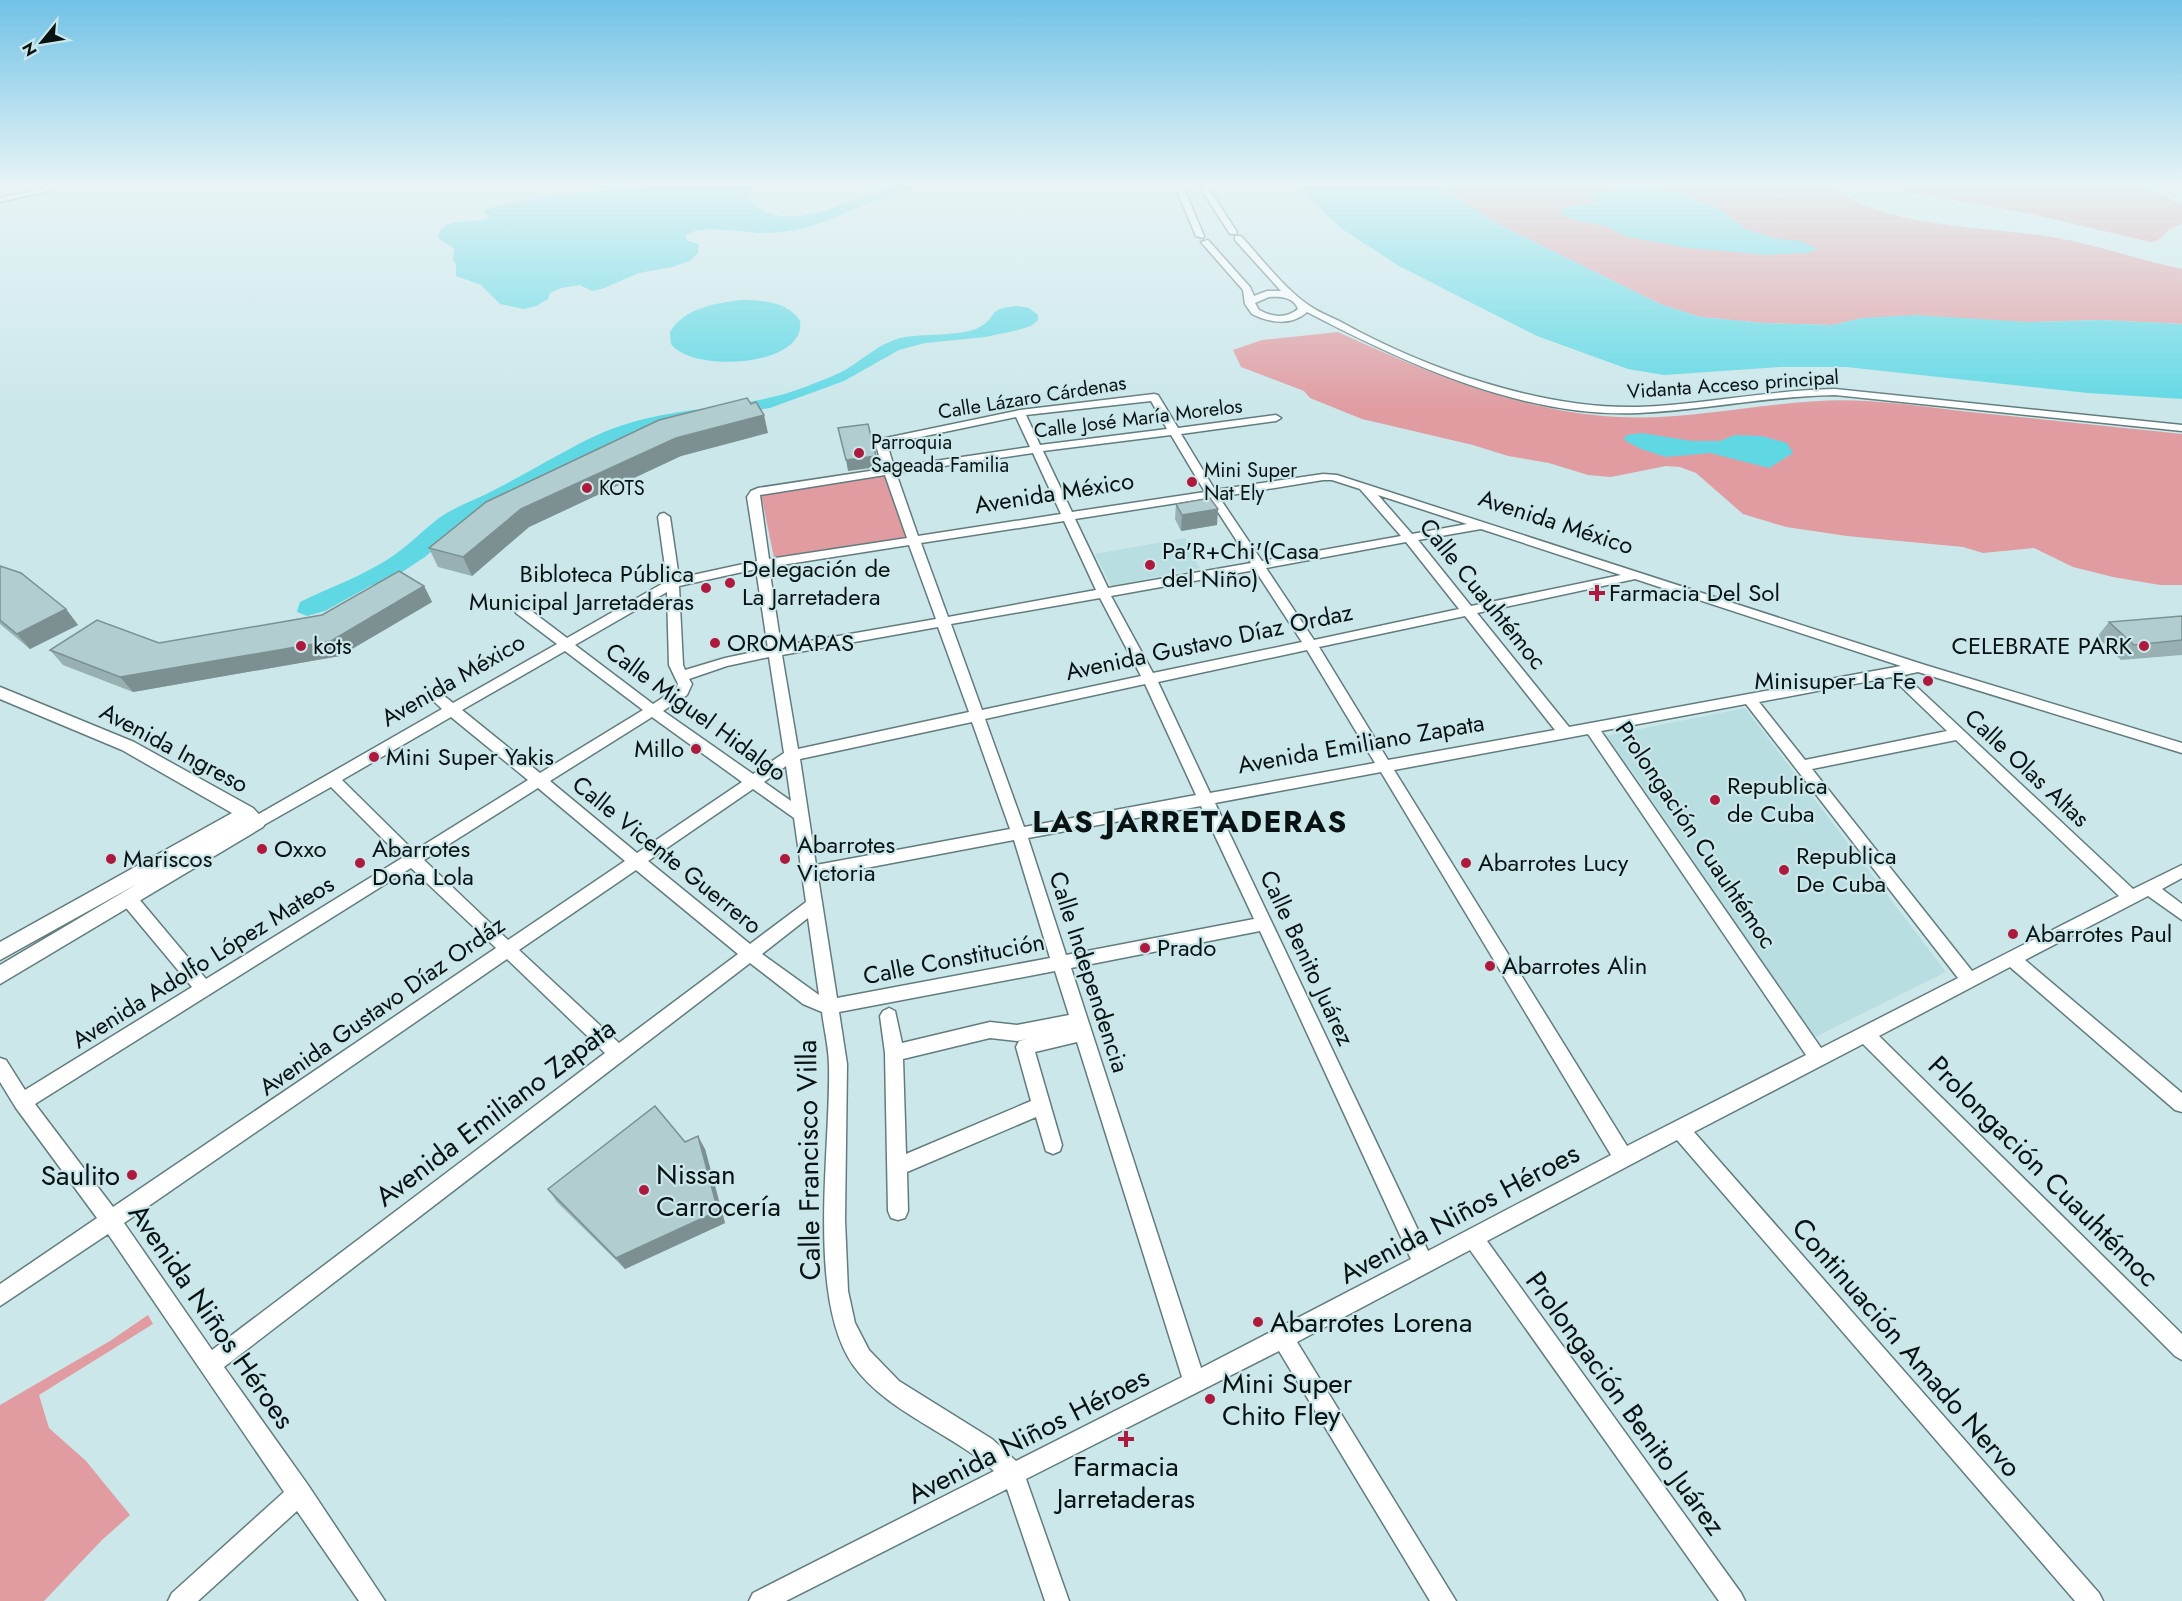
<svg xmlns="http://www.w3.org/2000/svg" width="2182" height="1601" font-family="Jost,sans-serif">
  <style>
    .built { fill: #b8dee2 }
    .green { fill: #e09ca1 }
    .water { fill: #60d8e4 }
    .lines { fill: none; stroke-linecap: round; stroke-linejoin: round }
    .minor-casing { stroke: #627c7e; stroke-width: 3 }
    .tertiary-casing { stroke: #627c7e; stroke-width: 3 }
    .minor { fill: #fff; fill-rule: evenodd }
    .tertiary { fill: #fff; fill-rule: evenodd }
    .wall { fill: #98b0b2 }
    .shaded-wall { fill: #7c9091 }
    .building { fill: #b1cdcf; stroke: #7c9091; stroke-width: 1.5 }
    .poi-dot { fill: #ae1a3e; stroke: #cbe7ea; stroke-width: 2 }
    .labels { text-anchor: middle; stroke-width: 4.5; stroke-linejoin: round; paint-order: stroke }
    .far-street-label { font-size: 20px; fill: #091314; stroke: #cbe7ea }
    .far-poi-label { font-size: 20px; fill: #091314; stroke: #cbe7ea; text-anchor: start }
    .street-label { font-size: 24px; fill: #091314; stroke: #cbe7ea }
    .poi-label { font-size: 24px; fill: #091314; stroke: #cbe7ea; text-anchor: start }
    .near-street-label { font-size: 28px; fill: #091314; stroke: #cbe7ea }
    .near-poi-label { font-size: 28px; fill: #091314; stroke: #cbe7ea; text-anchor: start }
    .district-label { font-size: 30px; font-weight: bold; letter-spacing: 1.5px; fill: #091314; stroke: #cbe7ea }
  </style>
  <rect width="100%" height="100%" fill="#cbe7ea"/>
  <!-- built -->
  <g class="built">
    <polygon points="1185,538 1200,568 1111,586 1095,554"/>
    <polygon points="1745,708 1946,972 1815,1037 1629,767 1625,767 1605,736"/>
  </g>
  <!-- green -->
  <g class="green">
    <path d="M 1440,186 L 1836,186 L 1836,189 C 1884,228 1996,227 2058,238 C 2100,246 2140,260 2182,269 L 2182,324 L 2101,320 L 2029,322 L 1862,318 L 1833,325 L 1764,323 L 1700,317 L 1660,304 L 1494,222 Z"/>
    <polygon points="1892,186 2140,186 2182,204 2182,224 2170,229 2157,241 2150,242 2028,213 1912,193"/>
    <path d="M 1338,332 C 1426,372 1520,412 1618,417 C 1701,421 1783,396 1867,401 C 1901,403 1936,408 1970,412 C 2041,419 2111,427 2182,434 L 2182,585 L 2160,585 L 2113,577 L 2073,567 L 2034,548 L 1983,553 L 1963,547 L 1847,536 L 1786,527 L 1743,514 L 1696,473 L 1680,467 L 1666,466 L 1611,477 L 1588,475 L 1549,463 L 1508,456 L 1473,445 L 1362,419 L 1310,398 L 1304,391 L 1241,367 L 1233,350 L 1262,340 Z"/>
    <polygon points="885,475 907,538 774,558 761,494"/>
    <polygon points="148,1315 153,1324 39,1395 49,1428 86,1461 130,1515 102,1540 44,1601 0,1601 0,1405 110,1341"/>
  </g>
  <!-- water -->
  <g class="water">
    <path d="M 649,186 L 754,186 L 749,199 C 783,239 849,200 888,187 C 898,184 911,186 921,186 C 901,194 880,199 860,207 C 827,220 805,232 768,233 C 749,234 694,222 685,237 L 688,241 L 699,244 L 698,253 L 690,261 L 672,267 L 639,273 L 602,289 L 592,291 L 580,285 L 561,288 L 550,293 L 548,299 L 536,306 L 524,309 L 500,304 L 481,285 L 456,276 L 456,264 L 453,260 L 454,248 L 440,240 L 438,236 C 443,217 472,223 486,219 L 490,216 L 483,213 L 486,209 C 539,194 595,193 649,186 Z"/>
    <polygon points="1296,186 1440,186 1494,222 1660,304 1700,317 1764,323 1833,325 1862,318 1915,315 2029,322 2101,320 2182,324 2182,399 2088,393 1846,367 1780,367 1664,375 1628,369 1537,336 1399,266 1342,229"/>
    <polygon points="1633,189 1678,192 1722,211 1745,229 1779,239 1801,241 1818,249 1807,253 1764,255 1681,247 1625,236 1606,226 1575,220 1561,214 1564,208 1593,203 1594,201 1590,195 1593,192"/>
    <path d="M 741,300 C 761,300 788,301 800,321 C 807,366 694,374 671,344 L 670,332 C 684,308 716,303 741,300 Z"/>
    <path d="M 1017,306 L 1029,308 L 1038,315 L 1038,320 L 1031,326 L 1014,331 L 985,337 L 925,343 L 899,350 L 844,381 L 770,408 L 649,428 L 618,439 L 451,534 L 425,557 L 396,576 L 370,586 L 325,611 L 307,616 L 297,612 L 300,602 C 331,587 362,576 390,558 C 408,546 422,531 439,518 C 456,506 478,499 496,489 C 532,471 567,448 604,432 C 669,404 742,412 808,386 C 820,381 834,376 845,370 C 864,359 878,344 900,338 C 922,333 962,337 980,327 C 1000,315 985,309 1017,306 Z"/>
    <polygon points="1642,433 1692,441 1720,441 1735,435 1761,436 1787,443 1793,453 1769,468 1710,453 1666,457 1641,449 1624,440 1626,435"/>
  </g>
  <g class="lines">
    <defs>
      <g id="minor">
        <polygon points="56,186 70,186 0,202 0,198"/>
        <polygon points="1175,186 1183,186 1204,236 1203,238 1196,236"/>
        <polygon points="1199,186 1207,186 1237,232 1236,234 1230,234"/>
        <path d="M 1235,236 L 1241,236 C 1262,259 1282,286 1307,304 C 1317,312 1332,317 1343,323 C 1426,369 1541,409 1637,407 C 1703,405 1768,390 1835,389 L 2182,425 L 2182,431 L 1835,395 C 1769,396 1705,410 1639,413 C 1523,418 1407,364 1307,312 C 1291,326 1270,323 1252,314 L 1245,304 L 1243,290 L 1201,242 L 1208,240 L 1250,287 L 1254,296 L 1267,291 L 1281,291 L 1235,240 ZM 1269,297 C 1280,296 1294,297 1298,309 C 1286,319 1272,317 1259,310 L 1255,303 Z"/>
        <path d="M 1154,394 L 1158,395 L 1178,428 L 1276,415 L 1281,418 L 1276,421 L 1181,434 L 1215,490 L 1323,474 L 1337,475 L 1925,665 L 2182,743 L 2182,753 L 1918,672 L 1904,675 L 2133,889 L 2182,865 L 2182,878 L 2162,889 L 2182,904 L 2182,920 L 2148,896 L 2025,960 L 2182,1093 L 2182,1112 L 2175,1110 L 2010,967 L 1879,1036 L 2182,1334 L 2182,1360 L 2175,1356 L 1863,1044 L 1694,1132 L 2099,1593 L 2103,1601 L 2075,1601 L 1677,1140 L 1487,1241 L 1741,1593 L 1745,1601 L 1719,1601 L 1470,1250 L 1297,1342 L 1456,1601 L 1430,1601 L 1279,1351 L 1026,1479 L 1069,1601 L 1045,1601 L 1007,1489 L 786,1601 L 749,1601 L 753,1593 L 994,1471 C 952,1433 886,1412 853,1365 C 806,1297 831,1148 829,1066 C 829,1048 824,1029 822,1012 L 803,1004 L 750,963 L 224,1367 L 308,1485 L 385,1601 L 359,1601 L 297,1511 L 198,1601 L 168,1601 L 172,1593 L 284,1492 L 108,1234 L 0,1306 L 0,1284 L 97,1218 L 16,1108 L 0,1082 L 0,1058 L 6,1060 L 25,1090 L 192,987 L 122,903 L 120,898 L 122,893 L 128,892 L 134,893 L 206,979 L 402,858 L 331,787 L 262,826 L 252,826 L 249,822 L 252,818 L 442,709 L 426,694 L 428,691 L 438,691 L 453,703 L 557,644 L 516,613 L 515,610 L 516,607 L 526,607 L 567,638 L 667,581 L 658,517 L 660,514 L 664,513 L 670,517 L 679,578 L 757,561 L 747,497 L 751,491 L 758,488 L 883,469 L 875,442 L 881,439 L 1020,410 ZM 1151,401 L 1167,429 L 1040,445 L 1026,415 ZM 1016,417 L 1030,447 L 894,467 L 887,444 ZM 1171,435 L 1205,492 L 1072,512 L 1043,451 ZM 1033,453 L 1061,514 L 918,536 L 896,473 ZM 885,475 L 907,538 L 769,559 L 760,495 ZM 1323,480 L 1332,480 L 1360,489 L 1401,536 L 1262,561 L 1219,497 ZM 1378,495 L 1467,524 L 1412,534 ZM 1209,498 L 1251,563 L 1108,588 L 1075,519 ZM 1064,521 L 1096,590 L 948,617 L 921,543 ZM 1481,529 L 1621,575 L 1471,606 L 1418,540 ZM 1406,542 L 1459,609 L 1314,640 L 1266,568 ZM 909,545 L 936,619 L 781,646 L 769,567 ZM 756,569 L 768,649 L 725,658 L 685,670 L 683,665 L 679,586 ZM 1255,570 L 1302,642 L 1153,673 L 1111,596 ZM 1635,579 L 1901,666 L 1569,727 L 1477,613 ZM 667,592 L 669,665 L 678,684 L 676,689 L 653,704 L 575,645 ZM 1100,598 L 1141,676 L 982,710 L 951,624 ZM 1465,616 L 1555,730 L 1388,760 L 1319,647 ZM 938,627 L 969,712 L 798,749 L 782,655 ZM 1307,650 L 1375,763 L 1210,793 L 1158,682 ZM 565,651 L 643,710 L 540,773 L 462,710 ZM 769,657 L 784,753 L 753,774 L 663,711 L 687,695 L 692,684 L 689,679 L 727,666 ZM 1891,677 L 1947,731 L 1805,760 L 1759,702 ZM 1145,684 L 1196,795 L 1024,827 L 985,719 ZM 1746,704 L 1958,978 L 1821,1048 L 1601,731 ZM 451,717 L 528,780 L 414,851 L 342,780 ZM 652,717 L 742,782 L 637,853 L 550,781 ZM 972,722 L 1010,829 L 816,865 L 800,759 ZM 1588,734 L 1806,1055 L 1627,1146 L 1394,770 ZM 1956,740 L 2119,896 L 1972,971 L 1812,769 ZM 786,766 L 791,801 L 764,782 ZM 1381,772 L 1611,1155 L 1428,1251 L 1215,803 ZM 538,788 L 625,861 L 508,940 L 424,860 ZM 753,789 L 794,818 L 806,902 L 750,944 L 648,861 ZM 1201,806 L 1254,919 L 1066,955 L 1028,838 ZM 1014,840 L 1050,958 L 837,998 L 818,877 ZM 411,868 L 496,948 L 113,1207 L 35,1104 ZM 636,870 L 738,954 L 619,1043 L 519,950 ZM 808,918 L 819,995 L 762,954 ZM 1260,931 L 1411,1259 L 1201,1368 L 1071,968 ZM 507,959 L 605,1053 L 212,1350 L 124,1223 ZM 1055,971 L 1069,1015 L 1017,1025 L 990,1022 L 902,1043 L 895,1011 L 889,1008 L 883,1011 L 880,1016 L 885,1053 L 888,1211 L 891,1218 L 898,1220 L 905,1218 L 908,1211 L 907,1172 L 1036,1117 L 1046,1151 L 1053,1154 L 1060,1151 L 1062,1145 L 1035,1052 L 1077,1042 L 1182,1377 L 1016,1461 L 992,1439 L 899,1381 L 869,1350 L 855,1323 L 848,1291 L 845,1220 L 847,1064 L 839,1012 ZM 990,1038 L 1017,1041 L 1027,1039 L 1019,1041 L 1016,1047 L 1031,1101 L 906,1154 L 903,1059 Z"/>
      </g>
      <polygon id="tertiary" points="0,687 134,742 253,808 266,822 263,827 0,984 0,965 137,884 0,960 0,942 232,813 122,750 0,699"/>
    </defs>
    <!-- minor casing -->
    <use href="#minor" class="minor-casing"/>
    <!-- tertiary casing -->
    <use href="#tertiary" class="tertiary-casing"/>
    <!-- minor -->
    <use href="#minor" class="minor"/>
    <!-- tertiary -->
    <use href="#tertiary" class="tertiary"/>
  </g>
  <!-- wall -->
  <g class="wall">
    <polygon points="768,433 681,456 529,527 472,576 438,567 429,548 486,502"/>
    <polygon points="1176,504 1217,525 1181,531 1175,519"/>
    <polygon points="0,566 66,609 78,625 30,649 0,624"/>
    <polygon points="424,586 432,602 340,656 133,692 63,665 50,650 159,643 322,615"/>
    <polygon points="2182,616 2182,655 2121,660 2097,637 2109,622"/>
    <polygon points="685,1142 705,1149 725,1223 625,1269 557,1202 548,1189"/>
  </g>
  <!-- shaded-wall -->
  <g class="shaded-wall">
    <polygon points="764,415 768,433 681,456 529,527 472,576 463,557 521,509 676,438"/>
    <polygon points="876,456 878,467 848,471 846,460"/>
    <polygon points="1218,509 1217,525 1181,531 1182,515"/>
    <polygon points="424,586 432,602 340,656 133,692 120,677"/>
    <polygon points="66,609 78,625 30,649 17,634"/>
    <polygon points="698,1136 705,1149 725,1223 625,1269 616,1258"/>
  </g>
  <!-- building -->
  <g class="building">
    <polygon points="747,398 751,404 756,402 764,415 676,438 521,509 463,557 429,548 486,502 659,420"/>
    <polygon points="868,424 876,456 846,460 838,428"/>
    <polygon points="1210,498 1218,509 1182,515 1176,504"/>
    <polygon points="0,566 21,573 66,609 17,634 0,620"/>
    <polygon points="399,571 424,586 331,641 120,677 50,650 97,620 159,643 322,615"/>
    <polygon points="2182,616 2182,640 2134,645 2109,622"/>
    <polygon points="655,1106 685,1142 698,1136 718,1211 616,1258 548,1189"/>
  </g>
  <!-- sky -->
  <linearGradient id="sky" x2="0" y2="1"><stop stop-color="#71c2e6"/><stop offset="0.45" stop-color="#e8f4f6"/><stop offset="1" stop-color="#e8f4f6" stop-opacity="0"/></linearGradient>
  <rect width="2182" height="410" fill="url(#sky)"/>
  <!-- markers -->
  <g class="poi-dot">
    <circle cx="859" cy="453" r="6"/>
    <circle cx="1192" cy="482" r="6"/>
    <circle cx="587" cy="488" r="6"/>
    <circle cx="1150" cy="565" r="6"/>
    <circle cx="730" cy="583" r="6"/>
    <circle cx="706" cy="588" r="6"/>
    <path d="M1594 584h6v6h6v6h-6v6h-6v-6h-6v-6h6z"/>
    <circle cx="715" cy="643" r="6"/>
    <circle cx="301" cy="646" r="6"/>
    <circle cx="2144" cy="646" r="6"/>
    <circle cx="1928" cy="681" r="6"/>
    <circle cx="696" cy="749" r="6"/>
    <circle cx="374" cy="757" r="6"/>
    <circle cx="1715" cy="800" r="6"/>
    <circle cx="262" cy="849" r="6"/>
    <circle cx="111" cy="859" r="6"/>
    <circle cx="785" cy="859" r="6"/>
    <circle cx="360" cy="863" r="6"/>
    <circle cx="1466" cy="863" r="6"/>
    <circle cx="1784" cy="870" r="6"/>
    <circle cx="2013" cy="934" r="6"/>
    <circle cx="1145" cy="948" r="6"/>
    <circle cx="1490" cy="966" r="6"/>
    <circle cx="132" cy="1175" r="6"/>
    <circle cx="644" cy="1190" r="6"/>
    <circle cx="1258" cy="1322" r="6"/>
    <circle cx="1210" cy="1399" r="6"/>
    <path d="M1123 1430h6v6h6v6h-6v6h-6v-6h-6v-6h6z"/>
  </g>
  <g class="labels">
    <!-- far-street labels -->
    <g class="far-street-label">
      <text transform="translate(1733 384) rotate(-4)" y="7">Vidanta Acceso principal</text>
      <text transform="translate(1032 397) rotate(-9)" y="7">Calle Lázaro Cárdenas</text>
      <text transform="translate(1138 418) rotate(-7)" y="7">Calle José María Morelos</text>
    </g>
    <!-- far-poi labels -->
    <g class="far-poi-label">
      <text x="871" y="449">Parroquia<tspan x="871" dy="23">Sageada Familia</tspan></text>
      <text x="1204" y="477">Mini Super<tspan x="1204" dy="23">Nat Ely</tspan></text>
      <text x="599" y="495">KOTS</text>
    </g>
    <!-- street labels -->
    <g class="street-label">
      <text transform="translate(1054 493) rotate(-9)" y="8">Avenida México</text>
      <text transform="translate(1556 522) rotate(18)" y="8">Avenida México</text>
      <text transform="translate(1483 594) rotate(51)" y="8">Calle Cuauhtémoc</text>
      <text transform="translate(1209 642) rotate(-12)" y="8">Avenida Gustavo Díaz Ordaz</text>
      <text transform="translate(453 680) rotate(-30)" y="8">Avenida México</text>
      <text transform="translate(696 712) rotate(36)" y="8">Calle Miguel Hidalgo</text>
      <text transform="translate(1361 744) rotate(-10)" y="8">Avenida Emiliano Zapata</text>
      <text transform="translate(174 748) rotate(28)" y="8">Avenida Ingreso</text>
      <text transform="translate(2027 768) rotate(43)" y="8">Calle Olas Altas</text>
      <text transform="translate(1696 835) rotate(56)" y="8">Prolongación Cuauhtémoc</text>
      <text transform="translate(667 855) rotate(39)" y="8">Calle Vicente Guerrero</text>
      <text transform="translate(1307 958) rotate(65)" y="8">Calle Benito Juárez</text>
      <text transform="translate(954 959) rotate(-11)" y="8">Calle Constitución</text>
      <text transform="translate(203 962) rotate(-32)" y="8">Avenida Adolfo López Mateos</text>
      <text transform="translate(1089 972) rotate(72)" y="8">Calle Independencia</text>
      <text transform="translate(382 1006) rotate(-35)" y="8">Avenida Gustavo Díaz Ordáz</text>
    </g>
    <!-- poi labels -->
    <g class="poi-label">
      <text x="1162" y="559">Pa'R+Chi'(Casa<tspan x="1162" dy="28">del Niño)</tspan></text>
      <text x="742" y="577">Delegación de<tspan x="742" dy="28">La Jarretadera</tspan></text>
      <text x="694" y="582" text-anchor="end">Bibloteca Pública<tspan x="694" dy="28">Municipal Jarretaderas</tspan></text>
      <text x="1609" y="601">Farmacia Del Sol</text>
      <text x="727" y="651">OROMAPAS</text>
      <text x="313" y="654">kots</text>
      <text x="2132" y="654" text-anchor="end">CELEBRATE PARK</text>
      <text x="1916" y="689" text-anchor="end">Minisuper La Fe</text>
      <text x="684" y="757" text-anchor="end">Millo</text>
      <text x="386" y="765">Mini Super Yakis</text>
      <text x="1727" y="794">Republica<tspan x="1727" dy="28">de Cuba</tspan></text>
      <text x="797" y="853">Abarrotes<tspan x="797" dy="28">Victoria</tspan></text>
      <text x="274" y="857">Oxxo</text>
      <text x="372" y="857">Abarrotes<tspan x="372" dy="28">Dona Lola</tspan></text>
      <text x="1796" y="864">Republica<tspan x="1796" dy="28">De Cuba</tspan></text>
      <text x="123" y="867">Mariscos</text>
      <text x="1478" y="871">Abarrotes Lucy</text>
      <text x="2025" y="942">Abarrotes Paul</text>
      <text x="1157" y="956">Prado</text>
      <text x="1502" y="974">Abarrotes Alin</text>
    </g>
    <!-- near-street labels -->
    <g class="near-street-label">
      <text transform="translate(495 1112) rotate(-37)" y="10">Avenida Emiliano Zapata</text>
      <text transform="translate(808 1160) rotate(-91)" y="10">Calle Francisco Villa</text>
      <text transform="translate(2044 1171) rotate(45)" y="10">Prolongación Cuauhtémoc</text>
      <text transform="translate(1459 1213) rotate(-28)" y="10">Avenida Niños Héroes</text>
      <text transform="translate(212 1316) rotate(55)" y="10">Avenida Niños Héroes</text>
      <text transform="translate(1907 1347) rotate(49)" y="10">Continuación Amado Nervo</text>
      <text transform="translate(1626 1403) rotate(54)" y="10">Prolongación Benito Juárez</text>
      <text transform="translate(1028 1435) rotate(-27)" y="10">Avenida Niños Héroes</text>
    </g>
    <!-- near-poi labels -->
    <g class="near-poi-label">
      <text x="656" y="1184">Nissan<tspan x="656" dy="32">Carrocería</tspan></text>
      <text x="120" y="1185" text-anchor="end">Saulito</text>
      <text x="1270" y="1332">Abarrotes Lorena</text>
      <text x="1222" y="1393">Mini Super<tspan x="1222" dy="32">Chito Fley</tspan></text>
      <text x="1126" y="1476" text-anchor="middle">Farmacia<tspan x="1126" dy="32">Jarretaderas</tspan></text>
    </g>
    <!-- district labels -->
    <g class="district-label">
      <text x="1190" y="832">LAS JARRETADERAS</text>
    </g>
  </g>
  <!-- north arrow -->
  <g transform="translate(42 42) rotate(240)" stroke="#cbe7ea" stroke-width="4.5" paint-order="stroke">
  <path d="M0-4.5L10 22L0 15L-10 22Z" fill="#091314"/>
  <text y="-9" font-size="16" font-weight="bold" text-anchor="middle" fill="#091314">N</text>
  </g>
</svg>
